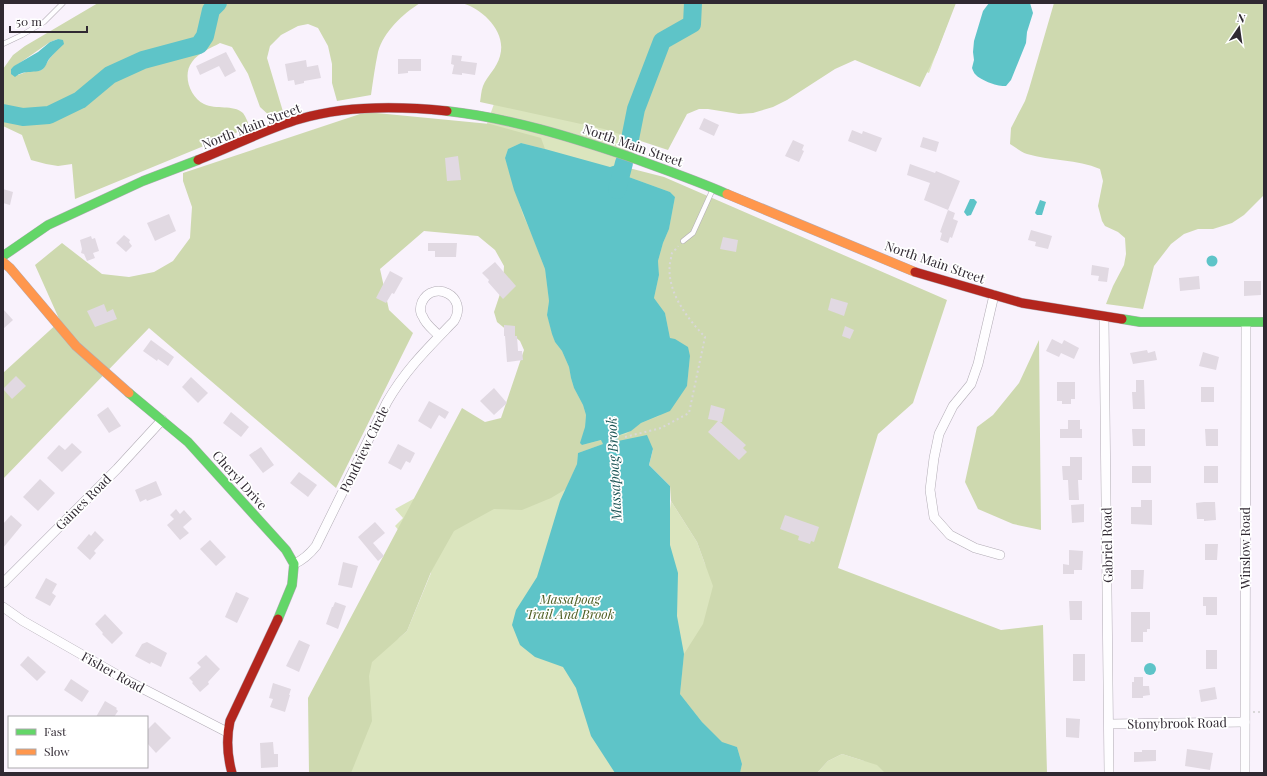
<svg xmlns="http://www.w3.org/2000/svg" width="1267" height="776" font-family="'Playfair Display',serif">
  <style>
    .green { fill: #dbe5be }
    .forest { fill: #ced9af; fill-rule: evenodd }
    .water { fill: #5ec4c8 }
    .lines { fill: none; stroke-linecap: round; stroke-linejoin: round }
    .river { stroke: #5ec4c8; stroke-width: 18 }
    .building { fill: #e1d9e2 }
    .lane-casing { stroke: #b2acb5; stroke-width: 5.5 }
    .street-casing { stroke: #b2acb5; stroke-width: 10 }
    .fast-casing { stroke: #b2acb5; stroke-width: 10 }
    .slow-casing { stroke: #b2acb5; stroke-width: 10 }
    .jam-casing { stroke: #b2acb5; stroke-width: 10 }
    .path { stroke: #d9d7d9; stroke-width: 2; stroke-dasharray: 2 3; stroke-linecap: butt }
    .lane { stroke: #fefdff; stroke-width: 4.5 }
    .street { stroke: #fefdff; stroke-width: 9 }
    .fast { stroke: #63d668; stroke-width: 9 }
    .slow { stroke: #ff974d; stroke-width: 9 }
    .jam { stroke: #b3261e; stroke-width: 9 }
    .labels { text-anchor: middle; stroke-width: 3.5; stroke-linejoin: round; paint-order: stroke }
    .street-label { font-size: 13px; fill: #302932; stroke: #fff }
    .park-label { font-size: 13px; font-style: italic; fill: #4f5f24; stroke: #fff }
    .water-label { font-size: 14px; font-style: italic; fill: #1f5657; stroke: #fff }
  </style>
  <rect width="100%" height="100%" fill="#f9f2fc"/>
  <!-- green -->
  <g class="green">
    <polygon points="578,3 955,3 929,73 815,27 785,31 770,41 755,43 700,37 669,52 664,63 659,57 657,58 644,95 630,171 717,206 683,321 697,342 713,351 697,421 635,434 664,500 670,509 671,501 697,542 705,564 728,599 719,649 697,658 706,698 733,738 760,762 776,773 323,773 330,748 343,737 346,731 347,723 346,707 347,678 356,656 363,646 367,643 372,641 392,641 399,638 407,631 431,573 423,559 395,526 403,518 395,509 567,415 537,359 536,318 524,255 513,217 504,180 490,180 484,132 495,101"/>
    <polygon points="842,754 861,760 926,773 817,773 828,761"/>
  </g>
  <!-- forest -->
  <g class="forest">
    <path d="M 98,3 L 420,3 C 403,14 384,31 378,52 C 375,66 373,81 371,95 L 337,101 L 332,83 L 332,64 L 328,46 L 318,28 L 308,24 L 298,26 L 281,35 L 270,46 L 267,58 L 284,115 L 272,118 L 260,107 L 248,74 L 232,47 L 220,43 C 211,48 198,53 192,62 C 182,75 190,97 204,104 C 216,110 233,104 243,113 C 246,117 248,123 250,127 L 75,199 L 72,164 L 58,166 L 46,164 L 31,160 L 22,135 L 3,126 L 3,69 L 13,55 L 25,46 ZM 58,39 L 56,51 L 50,58 L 43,69 L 39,71 L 29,71 L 18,75 L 11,69 L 50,42 Z"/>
    <path d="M 462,3 L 956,3 L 937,52 L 920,87 L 855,60 L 835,69 L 787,100 L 773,107 L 753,113 L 739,114 L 708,109 L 699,109 L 687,114 L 668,150 L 604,129 L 480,102 C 481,97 481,91 483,86 C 487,76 497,68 500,56 C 507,32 483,9 462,3 Z"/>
    <path d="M 1054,3 L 1264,3 L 1264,195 L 1244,215 L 1232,223 L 1213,229 L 1198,229 L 1184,234 L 1171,244 L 1154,266 L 1143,309 L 1106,304 L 1113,286 L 1124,265 L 1126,254 L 1125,238 L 1118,232 L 1105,226 L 1102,221 L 1098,206 L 1103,181 L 1100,169 C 1077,159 1051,161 1027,154 C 1021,152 1015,147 1010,144 L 1011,128 L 1025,101 L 1029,89 Z"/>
    <polygon points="366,112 490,124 541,138 545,149 521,143 508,149 505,158 523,215 532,235 545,269 549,301 547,315 555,342 562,351 569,367 571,378 574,388 583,405 586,415 585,427 582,445 602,440 603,444 578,453 577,464 566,489 551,498 522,510 494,509 454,531 431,572 407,631 372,662 369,676 372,721 351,773 309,773 308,698 462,408 485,422 501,418 524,350 520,341 497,322 494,312 503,285 504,266 495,250 478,236 424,231 380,269 389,310 413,333 336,488 149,328 3,479 3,373 60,321 35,265 62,243 102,274 129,277 154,272 173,261 190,238 192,207 183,181 183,173"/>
    <polygon points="625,167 664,177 947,300 913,403 878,434 838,568 1001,630 1043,625 1047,773 885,773 877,765 842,754 828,761 817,773 740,773 742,764 737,747 722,743 702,722 680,694 684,654 703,624 713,586 697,542 671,501 670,486 649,465 653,449 618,441 617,436 626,434 641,423 659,416 687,386 690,356 670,338 665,313 654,298 659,275 658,261 663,243 669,229 675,197 670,192 626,176"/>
    <polygon points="1039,340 1041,530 1013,524 978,509 965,482 977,427 993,415 1019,383"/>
  </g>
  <!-- water -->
  <g class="water">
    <path d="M 989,3 L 1030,3 L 1033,13 L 1027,32 L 1026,43 L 1011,80 L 1006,86 C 998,87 980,80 975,74 C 974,73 972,68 972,68 L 974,60 L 973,52 L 974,41 L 983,11 Z"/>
    <path d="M 58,39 L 63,40 L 64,44 C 59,49 54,53 50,58 C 47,61 46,67 43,69 C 37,74 24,69 15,77 L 11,74 L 11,69 L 14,66 L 38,52 L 50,42 Z"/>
    <polygon points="521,143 545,149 610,167 619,164 625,167 626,176 670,192 675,197 669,229 663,243 658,261 659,275 654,298 665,313 670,338 675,339 688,347 690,356 687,386 670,411 641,423 631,431 617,436 618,441 647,435 653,449 649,465 670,486 670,545 678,573 677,616 684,654 680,694 702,722 722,742 737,747 742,764 740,773 615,773 591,736 576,688 563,667 535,657 520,645 512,625 516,610 537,577 560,501 577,464 578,453 603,444 601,440 582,445 580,443 585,427 586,415 583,405 574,388 571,378 569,367 562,351 555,342 552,334 547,315 549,301 545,269 514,190 505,158 508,149"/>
    <polygon points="970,199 974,199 977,202 971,215 967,216 964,212"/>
    <polygon points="1040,200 1046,202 1042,215 1037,215 1035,213"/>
    <circle cx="1212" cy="261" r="5.5"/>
    <circle cx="1150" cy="669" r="6"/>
  </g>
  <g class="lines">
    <!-- river -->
    <g class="river">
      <polyline points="3,113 23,117 49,115 80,100 110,75 143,60 199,45 205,36 211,10 218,3"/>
      <polyline points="630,139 636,109 662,41 692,24 693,3"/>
      <polyline points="617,190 624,163"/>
    </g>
  </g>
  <!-- building -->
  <g class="building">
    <polygon points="226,52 236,71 225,77 219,66 200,75 196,66"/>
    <polygon points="452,55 462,56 461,61 477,63 475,75 462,73 462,75 452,74 454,65 451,64"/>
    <polygon points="398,59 421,59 421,71 408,71 408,73 398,74"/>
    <polygon points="306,60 307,67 318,65 321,78 304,81 304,83 295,85 294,80 288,81 285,64"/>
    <polygon points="704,118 719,125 714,136 699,129"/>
    <polygon points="852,130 862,134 863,131 882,138 876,152 848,141"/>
    <polygon points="923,137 939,142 936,152 920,147"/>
    <polygon points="793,140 804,145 802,150 804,151 799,162 785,156"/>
    <polygon points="458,156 461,180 447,181 445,158"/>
    <polygon points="910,164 935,173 936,171 960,181 948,210 924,200 930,183 907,175"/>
    <polygon points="3,189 13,192 10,205 3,203"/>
    <polygon points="948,210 955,213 953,219 958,221 952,238 950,237 948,243 940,240 942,233 940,232"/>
    <polygon points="169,214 176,231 155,241 147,223"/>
    <polygon points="1031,230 1052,236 1048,249 1035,246 1036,242 1028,240"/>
    <polygon points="124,235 130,240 129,242 132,246 126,252 116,243"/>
    <polygon points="91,236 92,239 95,238 99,251 93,253 95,258 87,261 84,254 81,253 82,249 80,240"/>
    <polygon points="723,237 738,240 736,252 720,249"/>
    <polygon points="428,243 457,243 456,257 435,257 435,251 428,251"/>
    <polygon points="495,262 516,286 503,299 488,282 489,280 482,273"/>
    <polygon points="1092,265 1109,268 1107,282 1098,281 1099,276 1091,275"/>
    <polygon points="390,271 403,278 394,294 392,293 386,303 376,298"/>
    <polygon points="1199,276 1200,289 1180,291 1179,278"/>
    <polygon points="1244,281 1261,281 1261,295 1244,296"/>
    <polygon points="831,298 848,303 844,316 828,310"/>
    <polygon points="104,304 107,312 113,309 117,319 95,327 87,311"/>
    <polygon points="3,309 13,320 3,329"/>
    <polygon points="504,325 515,326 515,336 517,336 518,351 522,351 523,360 507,362 505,336 504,336"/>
    <polygon points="845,326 854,330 850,339 842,336"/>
    <polygon points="1052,339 1062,344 1064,340 1079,348 1074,359 1061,353 1059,357 1046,351"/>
    <polygon points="151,340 174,357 168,366 158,359 157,361 143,351"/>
    <polygon points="1147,350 1148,353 1155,351 1157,360 1133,364 1130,353"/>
    <polygon points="1203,352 1219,357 1216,370 1199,366"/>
    <polygon points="16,376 26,386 12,399 3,389"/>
    <polygon points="191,377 208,393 198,403 182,387"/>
    <polygon points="1136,380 1144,380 1145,409 1133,409 1132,392 1136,392"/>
    <polygon points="1057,382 1075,382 1075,399 1071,399 1071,404 1062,404 1062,401 1057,401"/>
    <rect x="1201" y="387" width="13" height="15"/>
    <polygon points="494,388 507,403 494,415 480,401"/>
    <polygon points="429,401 449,412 445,419 439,415 431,429 418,421"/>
    <polygon points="711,405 725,409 722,422 720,422 746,445 743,448 747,452 739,460 708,432 718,421 708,419"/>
    <polygon points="108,407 121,426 109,433 97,415"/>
    <polygon points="231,412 249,427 241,437 223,423"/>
    <polygon points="1068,420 1080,420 1080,429 1082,429 1082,438 1060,438 1060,429 1068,429"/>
    <polygon points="1132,429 1145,429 1145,446 1133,446"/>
    <polygon points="1205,429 1218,429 1218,446 1206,446"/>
    <polygon points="72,443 82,452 62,472 47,458 59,445 65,450"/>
    <polygon points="398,444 415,453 410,463 406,461 401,470 388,463"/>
    <polygon points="261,447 274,465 263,473 249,455"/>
    <polygon points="1070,457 1082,457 1082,480 1078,480 1079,500 1069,500 1068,480 1063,480 1062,466 1070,466"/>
    <rect x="1132" y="466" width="19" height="17"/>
    <rect x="1204" y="466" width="14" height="17"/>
    <polygon points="299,472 317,485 308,497 290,483"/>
    <polygon points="40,479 55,493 38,511 23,497"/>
    <polygon points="156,481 162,495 147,501 146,499 140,502 135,490"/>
    <polygon points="1141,500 1152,500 1152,525 1131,524 1131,507 1141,507"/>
    <polygon points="1204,502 1215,502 1216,520 1204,521 1204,519 1197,519 1196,503"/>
    <polygon points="1084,504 1084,522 1072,523 1071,505"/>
    <polygon points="176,509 180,514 184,510 192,519 183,527 189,533 180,540 167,525 174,519 170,515"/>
    <polygon points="11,515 22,525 3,548 3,524"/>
    <polygon points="785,515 819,527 814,542 811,541 810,544 798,540 799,536 780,529"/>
    <polygon points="375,522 385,533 373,543 384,556 378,561 358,537"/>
    <polygon points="95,531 104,540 94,551 96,553 90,560 77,548 89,534 91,536"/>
    <polygon points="210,540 226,557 216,566 200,549"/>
    <polygon points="1205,544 1218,544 1217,560 1205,560"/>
    <polygon points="1069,550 1083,551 1082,570 1074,570 1074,574 1063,574 1063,564 1069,565"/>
    <polygon points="343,562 358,566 352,588 338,585"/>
    <polygon points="1131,570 1144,570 1143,589 1131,589"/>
    <polygon points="46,578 57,584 52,593 56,596 50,606 35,598"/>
    <polygon points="236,592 249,598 237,623 225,617"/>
    <polygon points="1203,597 1217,597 1217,615 1206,615 1206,606 1203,606"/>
    <polygon points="1069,601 1082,601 1082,620 1070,620"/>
    <polygon points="335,602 346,606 338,629 326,624 332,607 333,607"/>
    <polygon points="1131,612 1150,612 1150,629 1147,629 1147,632 1143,632 1143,642 1131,642"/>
    <polygon points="105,614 123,633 112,644 102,634 103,633 95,624"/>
    <polygon points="299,640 310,645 299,672 286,666"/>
    <polygon points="147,642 167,653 161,667 151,662 150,664 135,656 142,644"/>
    <rect x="1206" y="650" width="11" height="19"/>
    <rect x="1073" y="654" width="12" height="27"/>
    <polygon points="206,655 220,669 208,682 209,684 200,692 192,683 193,682 189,678 201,667 197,663"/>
    <polygon points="28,656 46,672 37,681 20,665"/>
    <polygon points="1134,677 1143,677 1143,686 1149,686 1150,695 1143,696 1143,698 1132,698 1132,682 1134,682"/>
    <polygon points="71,679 89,691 82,702 64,690"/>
    <polygon points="273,683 291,689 289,695 290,695 285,712 270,707 273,699 269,698"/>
    <polygon points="1215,687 1217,699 1201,702 1199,690"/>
    <polygon points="105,701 117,708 116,709 118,711 114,717 96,717"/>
    <polygon points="1066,718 1080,719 1079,738 1066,737"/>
    <polygon points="155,722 171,738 156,753 147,743 147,730"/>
    <polygon points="273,742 274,754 278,754 278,767 261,768 260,743"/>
    <polygon points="1187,749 1213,753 1210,770 1185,766"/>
    <polygon points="1142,750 1156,750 1156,761 1134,762 1134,752 1142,752"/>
  </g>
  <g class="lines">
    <defs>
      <g id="lane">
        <polyline points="3,44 22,35 44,22 63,3"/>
        <polyline points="683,241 693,233 713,189"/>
      </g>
      <g id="street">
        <polyline points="994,295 978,364 971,384 953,406 939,434 934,458 930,490 934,517 950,535 975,548 1000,555"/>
        <polyline points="1104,317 1109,773"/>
        <path d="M 294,564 C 303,560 309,555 316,546 L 387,402 C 406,369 428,348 454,321 C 469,296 433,279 422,302 C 420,307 420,313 423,317 C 426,325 434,330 439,336"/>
        <polyline points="3,583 117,469 162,420"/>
        <polyline points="3,607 23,621 128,681 227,732"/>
        <polyline points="1109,724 1245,722"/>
        <polyline points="1245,773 1246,323"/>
      </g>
      <g id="fast">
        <path d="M 447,111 C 510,118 571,137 630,157 C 663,169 695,180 727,194"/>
        <polyline points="3,256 48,225 143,181 198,160"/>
        <polyline points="1122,319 1140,322 1264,322"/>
        <polyline points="129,393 188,442 286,550 294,564 292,585 278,619"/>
      </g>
      <g id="slow">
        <polyline points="727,194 915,272"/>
        <polyline points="3,262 10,268 76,346 129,393"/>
      </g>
      <g id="jam">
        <path d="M 198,160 C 232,147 265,129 300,119 C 347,105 399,106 447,111"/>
        <polyline points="915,272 1022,303 1122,319"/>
        <path d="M 232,773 C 227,755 226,739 230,721 L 278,619"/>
      </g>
    </defs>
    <!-- lane casing -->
    <use href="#lane" class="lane-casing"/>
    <!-- street casing -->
    <use href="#street" class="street-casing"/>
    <!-- fast casing -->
    <use href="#fast" class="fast-casing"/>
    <!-- slow casing -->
    <use href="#slow" class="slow-casing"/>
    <!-- jam casing -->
    <use href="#jam" class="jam-casing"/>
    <!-- path -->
    <g class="path">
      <path d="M 625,437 L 661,428 L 689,413 L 705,337 C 687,318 666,291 670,263 C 671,260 671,256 672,253 C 673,251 677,249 678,246"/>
      <polyline points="1253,712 1264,712"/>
    </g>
    <!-- lane -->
    <use href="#lane" class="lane"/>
    <!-- street -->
    <use href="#street" class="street"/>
    <!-- fast -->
    <use href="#fast" class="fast"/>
    <!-- slow -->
    <use href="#slow" class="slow"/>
    <!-- jam -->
    <use href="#jam" class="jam"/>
  </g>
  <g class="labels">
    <!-- street labels -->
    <g class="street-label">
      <text transform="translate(251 126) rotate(-21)" y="5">North Main Street</text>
      <text transform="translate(633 145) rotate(19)" y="5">North Main Street</text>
      <text transform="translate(935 262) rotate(19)" y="5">North Main Street</text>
      <text transform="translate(364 449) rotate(-64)" y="5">Pondview Circle</text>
      <text transform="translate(240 480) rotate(48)" y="5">Cheryl Drive</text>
      <text transform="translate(83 502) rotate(-45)" y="5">Gaines Road</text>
      <text transform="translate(1107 545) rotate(-91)" y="5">Gabriel Road</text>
      <text transform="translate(1245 548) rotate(-90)" y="5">Winslow Road</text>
      <text transform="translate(113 672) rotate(29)" y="5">Fisher Road</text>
      <text transform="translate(1177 723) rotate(-1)" y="5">Stonybrook Road</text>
    </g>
    <!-- park labels -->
    <g class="park-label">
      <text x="570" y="604">Massapoag<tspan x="570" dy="15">Trail And Brook</tspan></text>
    </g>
    <!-- water labels -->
    <g class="water-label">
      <text transform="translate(614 469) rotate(-93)" y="5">Massapoag Brook</text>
    </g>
  </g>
  <!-- border -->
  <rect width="1267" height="776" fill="none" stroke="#302932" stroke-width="8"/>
  <!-- legend -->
  <rect x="8" y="716" width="140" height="52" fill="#ffffff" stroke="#aca9ad"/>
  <rect x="16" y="729" width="20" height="6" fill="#63d668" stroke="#aca9ad"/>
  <text x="44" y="736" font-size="12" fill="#302932">Fast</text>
  <rect x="16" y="749" width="20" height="6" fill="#ff974d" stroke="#aca9ad"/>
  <text x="44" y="756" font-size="12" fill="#302932">Slow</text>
  <!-- north arrow -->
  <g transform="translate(1239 28) rotate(13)" stroke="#ffffff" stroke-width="3" paint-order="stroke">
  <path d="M0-3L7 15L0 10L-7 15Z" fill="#302932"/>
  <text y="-6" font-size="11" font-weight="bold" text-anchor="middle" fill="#302932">N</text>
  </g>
  <!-- scale -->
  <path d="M10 26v6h77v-6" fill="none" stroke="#302932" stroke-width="2"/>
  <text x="16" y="26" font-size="12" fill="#302932" stroke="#ffffff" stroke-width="3" paint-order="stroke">50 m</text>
</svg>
